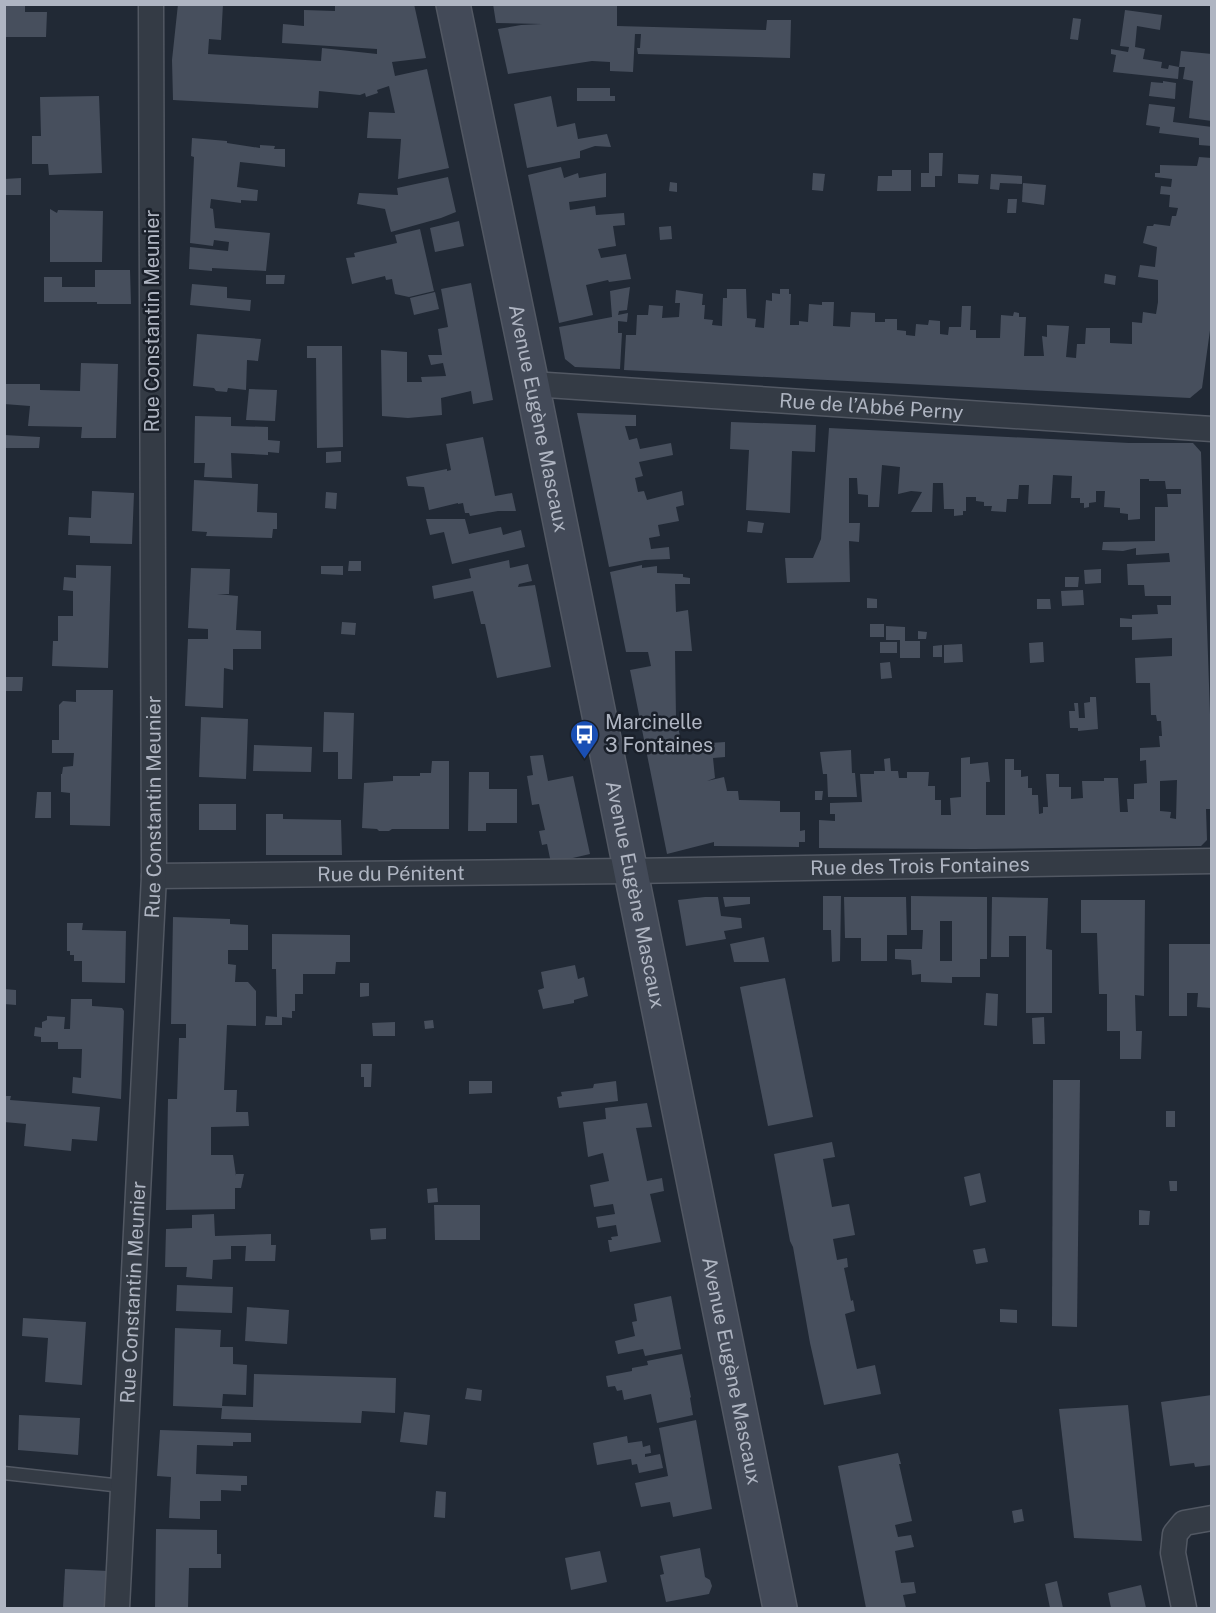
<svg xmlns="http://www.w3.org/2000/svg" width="1216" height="1613" font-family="'Public Sans',sans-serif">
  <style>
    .building { fill: #474f5d; fill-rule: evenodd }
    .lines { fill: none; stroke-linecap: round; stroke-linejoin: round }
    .service-casing { stroke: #525863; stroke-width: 15 }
    .minor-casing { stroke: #525863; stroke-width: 27 }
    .secondary-casing { stroke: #525863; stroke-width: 36 }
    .service { stroke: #343b45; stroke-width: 12 }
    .minor { stroke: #343b45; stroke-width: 24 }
    .secondary { stroke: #434a58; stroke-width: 33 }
    .labels { text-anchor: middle; stroke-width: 5; stroke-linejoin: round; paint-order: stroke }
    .street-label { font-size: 20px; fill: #afb5c2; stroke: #1a202a }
    .poi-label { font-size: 20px; fill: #afb5c2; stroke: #1a202a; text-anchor: start }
  </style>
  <rect width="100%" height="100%" fill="#212935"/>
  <!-- building -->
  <g class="building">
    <polygon points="4,4 25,4 25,12 47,12 46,37 4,37"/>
    <polygon points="178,4 223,4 221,40 209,39 208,54 321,61 322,48 377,54 377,49 282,43 283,24 304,26 304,10 335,11 335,4 414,4 426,58 392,62 395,76 427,69 449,168 398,179 401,139 367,138 369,112 395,113 389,86 377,90 378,93 366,97 365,93 360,95 319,91 318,108 173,100 172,60"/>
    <polygon points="493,4 617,4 617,26 766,30 767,20 791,20 790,58 638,54 637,48 640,48 641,34 635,34 633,72 610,71 610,62 592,61 508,74 498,29 521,25 542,24 496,23"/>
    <polygon points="1125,10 1162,15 1160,30 1137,26 1135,47 1145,49 1143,59 1162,62 1161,68 1168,69 1169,65 1179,67 1181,51 1212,54 1212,121 1189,118 1193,81 1183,79 1185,67 1179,67 1178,79 1113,72 1116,55 1111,54 1111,49 1128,52 1129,47 1120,46"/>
    <polygon points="1073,18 1081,19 1078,40 1070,39"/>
    <polygon points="1163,81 1176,83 1175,99 1149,96 1151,82 1163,83"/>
    <polygon points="577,88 610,88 610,96 615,96 615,101 577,101"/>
    <polygon points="99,96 102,173 49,175 48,164 32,164 32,136 41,136 40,97"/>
    <polygon points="551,96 557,127 575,123 578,139 607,134 611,147 595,146 580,151 580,158 527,168 514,104"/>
    <polygon points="1149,104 1175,107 1173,122 1212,127 1212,146 1199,145 1199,138 1159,133 1160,127 1146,125"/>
    <polygon points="192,138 227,141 227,143 260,148 260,145 275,146 274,149 285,149 285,167 240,162 237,187 258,190 257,201 241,200 241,203 211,199 210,208 213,209 215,228 270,233 266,271 212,268 212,271 189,269 190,247 228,251 229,242 214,240 213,246 190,243 194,157 191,156"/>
    <polygon points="929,153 943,153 942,176 935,176 935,187 921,187 921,173 929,173"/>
    <polygon points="1199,157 1212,158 1212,316 1202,388 1190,398 624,370 626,335 636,335 637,315 648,315 649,305 663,306 662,318 679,317 680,303 675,303 676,290 703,294 702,305 705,305 704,319 713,320 712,325 722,326 723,298 727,298 727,289 746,289 747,318 756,319 755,327 764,328 766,300 772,301 772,293 780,294 780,289 789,289 789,294 791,294 790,325 799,325 799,321 808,322 809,304 822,305 822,302 834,302 833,326 850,327 851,312 875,313 875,322 885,322 885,319 897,319 897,330 906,331 906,335 915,336 916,324 928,325 929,320 940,321 940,334 948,335 949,327 961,327 962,306 971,306 970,330 976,330 976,338 1000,338 1001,315 1013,316 1014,312 1019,313 1019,317 1026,317 1024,356 1044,356 1042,336 1047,337 1047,325 1069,326 1066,357 1076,358 1077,344 1085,344 1086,328 1110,328 1110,343 1132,344 1132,322 1142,323 1143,312 1156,314 1158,302 1158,280 1138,277 1140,265 1155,267 1157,247 1143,243 1147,226 1153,226 1154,224 1170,226 1172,216 1176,216 1178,208 1169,207 1170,195 1160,194 1161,186 1171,187 1172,179 1155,177 1155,173 1160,173 1160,165 1197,166"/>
    <polygon points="561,167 564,178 578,173 579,178 606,173 606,197 569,202 570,210 595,206 596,215 624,213 625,225 613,226 616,246 598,249 601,258 626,254 631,279 609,282 608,280 586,285 593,315 559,323 528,175"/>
    <polygon points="892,170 911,170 911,191 877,191 878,176 892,176"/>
    <polygon points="813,173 825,174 823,191 812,190"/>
    <polygon points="958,174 979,175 978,184 958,183"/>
    <polygon points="991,174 1022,176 1022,184 1000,183 999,190 990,189"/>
    <polygon points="448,177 456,212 441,218 391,232 385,209 357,204 359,193 398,195 397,188"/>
    <polygon points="21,178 21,195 4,195 4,179"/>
    <polygon points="670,182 677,183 677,192 669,191"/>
    <polygon points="1023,183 1046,185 1044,205 1022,202"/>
    <polygon points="1008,199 1017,199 1016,213 1007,213"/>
    <polygon points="50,209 57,213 58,210 103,211 102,262 50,262"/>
    <polygon points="459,221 464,246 435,252 430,228"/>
    <polygon points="671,226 672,239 660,240 659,227"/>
    <polygon points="420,229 434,291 409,297 395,294 392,279 386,280 385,276 352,284 346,258 355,257 354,253 397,243 395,235"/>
    <polygon points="95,270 130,270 131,304 97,304 97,302 44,302 44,277 62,277 62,287 95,287"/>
    <polygon points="1105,274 1116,276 1115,285 1104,283"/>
    <polygon points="266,275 285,275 284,284 266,284"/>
    <polygon points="471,283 493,400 473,404 471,391 441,398 442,415 408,418 382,416 381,350 407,352 407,382 422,382 421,377 446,376 443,363 431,365 428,355 442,355 438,329 448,327 441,289"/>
    <polygon points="192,284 227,287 227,298 251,300 250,311 190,305"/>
    <polygon points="630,287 627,310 619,311 618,315 628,313 627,322 618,321 618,333 622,333 620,369 575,367 565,359 559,327 612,317 610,291"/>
    <polygon points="435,292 439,309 414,315 410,298"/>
    <polygon points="197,334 261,339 258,361 247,360 246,390 228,388 227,392 216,391 214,388 193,386"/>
    <polygon points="307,346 342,346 343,447 317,448 316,358 307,358"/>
    <polygon points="81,363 118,364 116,438 81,438 82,427 28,426 30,406 4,404 4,384 40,384 40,390 80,391"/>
    <polygon points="249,389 277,390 275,421 246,420"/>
    <polygon points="577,413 636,415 636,426 625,426 629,440 637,438 640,449 671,443 673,455 639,462 643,476 635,478 638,492 644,491 647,500 682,491 684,505 676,507 679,521 658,525 660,536 649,538 651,549 669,547 670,559 645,560 609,567"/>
    <polygon points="195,416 231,417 231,426 268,427 268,440 280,441 279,453 268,452 268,455 231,453 232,478 204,477 205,463 194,463"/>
    <polygon points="731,422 816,425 815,452 792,451 790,513 746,510 749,450 730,449"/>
    <path d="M 829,428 L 1129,443 L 1193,443 L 1201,452 L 1210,714 L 1212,809 L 1206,809 L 1207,840 L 1201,846 L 974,849 L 819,848 L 819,820 L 835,821 L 835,814 L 830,814 L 830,803 L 862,802 L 860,774 L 874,774 L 874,771 L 885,771 L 884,759 L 890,758 L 891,771 L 898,771 L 899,778 L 907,778 L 907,772 L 929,772 L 928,786 L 935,786 L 935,800 L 941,800 L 941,815 L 951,815 L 950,798 L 961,797 L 961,758 L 970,757 L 970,764 L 988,762 L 990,782 L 986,782 L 986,815 L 1005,815 L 1005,759 L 1014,759 L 1014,770 L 1021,770 L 1021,777 L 1028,776 L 1028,788 L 1032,788 L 1032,795 L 1038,795 L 1039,814 L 1043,813 L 1043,807 L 1048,807 L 1046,774 L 1059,774 L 1059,787 L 1071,787 L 1071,799 L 1083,798 L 1082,781 L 1104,781 L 1104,778 L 1118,778 L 1120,812 L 1128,812 L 1127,799 L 1134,799 L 1134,784 L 1147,783 L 1146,760 L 1140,761 L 1140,748 L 1160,747 L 1159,736 L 1162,736 L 1161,721 L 1157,721 L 1156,715 L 1151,715 L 1150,683 L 1136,683 L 1135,658 L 1172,656 L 1172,638 L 1132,640 L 1132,627 L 1120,627 L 1120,618 L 1132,619 L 1132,615 L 1158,614 L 1157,605 L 1171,605 L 1171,596 L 1145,596 L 1144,585 L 1128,585 L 1127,564 L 1170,562 L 1169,553 L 1136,555 L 1136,548 L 1123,551 L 1102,550 L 1103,542 L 1155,541 L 1155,507 L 1168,507 L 1167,494 L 1181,494 L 1181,489 L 1166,489 L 1165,481 L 1149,481 L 1149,479 L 1140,479 L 1140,519 L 1128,520 L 1128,514 L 1120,513 L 1120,508 L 1104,507 L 1105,491 L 1096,491 L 1096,502 L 1089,503 L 1089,507 L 1084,508 L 1084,503 L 1080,503 L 1080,498 L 1071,498 L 1072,476 L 1053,475 L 1051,504 L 1028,504 L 1029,485 L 1019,485 L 1018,499 L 1007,499 L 1006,512 L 991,511 L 992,506 L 984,506 L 984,502 L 976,501 L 976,497 L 966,497 L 966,511 L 963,511 L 963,515 L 954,516 L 954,509 L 944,509 L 943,483 L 933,483 L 932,512 L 911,512 L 922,492 L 911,491 L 898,494 L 900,467 L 882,465 L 879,507 L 868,507 L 868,495 L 858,494 L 857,478 L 849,478 L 849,523 L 860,523 L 859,542 L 849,541 L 850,582 L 787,583 L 785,558 L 813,558 L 821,539 ZM 1177,780 L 1176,819 L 1170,818 L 1171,812 L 1160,811 L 1160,781 Z"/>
    <polygon points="4,435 40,437 39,448 4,448"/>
    <polygon points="483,437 495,496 512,493 516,511 498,511 470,516 469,513 465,513 463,503 458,504 458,503 429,510 424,487 408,486 406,477 447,469 447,471 451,470 446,444"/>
    <polygon points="341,451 341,462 326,463 326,452"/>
    <polygon points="194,480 258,484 257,512 277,513 277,529 273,529 272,538 206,536 207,532 192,531"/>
    <polygon points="92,491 134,493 132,544 90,543 90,536 68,535 69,517 91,518"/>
    <polygon points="326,492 337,493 336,509 325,508"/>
    <polygon points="426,519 465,519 469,534 501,527 503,535 521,530 525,547 452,564 444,532 430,535"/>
    <polygon points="748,521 764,523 762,533 747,532"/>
    <polygon points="509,560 510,568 528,564 532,581 519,584 518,587 535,585 551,667 497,678 485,624 481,624 473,591 434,599 432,586 471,578 469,569"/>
    <polygon points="349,561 361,561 361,571 348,571"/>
    <polygon points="76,565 111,566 108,668 52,666 53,641 58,641 58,616 73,616 73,591 63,590 64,577 76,578"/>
    <polygon points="642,565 642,568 657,566 657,573 683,574 683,577 690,578 690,584 675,584 676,612 688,610 692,651 675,651 676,718 682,745 725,742 725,757 713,758 715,778 707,781 724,777 727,791 738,791 739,800 780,801 780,812 800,812 800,831 805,830 805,842 799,842 799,847 714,846 714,842 667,854 630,670 651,666 648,652 626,652 610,572"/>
    <polygon points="321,566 343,566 343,575 321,574"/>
    <polygon points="191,568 230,569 229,594 217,594 238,596 236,630 261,631 261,649 233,649 233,670 224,668 223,708 185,706 188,639 208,639 208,629 188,628"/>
    <polygon points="1101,569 1101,583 1085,584 1084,570"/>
    <polygon points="1065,577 1079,577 1078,587 1065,587"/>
    <polygon points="1083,590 1084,605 1062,606 1061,591"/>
    <polygon points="867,598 877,599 877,608 867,608"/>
    <polygon points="1037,599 1050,599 1051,609 1037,609"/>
    <polygon points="342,622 356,623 355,635 341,634"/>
    <rect x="870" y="624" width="14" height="13"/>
    <polygon points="886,626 905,627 905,641 920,641 920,658 900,658 900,640 886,640"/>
    <polygon points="918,631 927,632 926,639 918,639"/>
    <rect x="880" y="642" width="17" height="11"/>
    <polygon points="1043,642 1044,662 1030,663 1029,643"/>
    <polygon points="962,644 963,662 944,663 944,645"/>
    <polygon points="942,645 942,657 933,657 933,646"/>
    <polygon points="890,662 892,678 881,679 880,663"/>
    <polygon points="4,677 23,677 22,691 4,691"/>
    <polygon points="76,690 113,690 110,826 70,825 70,793 61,792 61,774 62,774 63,767 73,766 74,753 52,753 52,740 59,740 59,705 63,701 76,702"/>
    <polygon points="1090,697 1096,697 1098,729 1078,731 1078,728 1070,728 1069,711 1075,711 1074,703 1078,703 1079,718 1085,718 1084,703 1090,702"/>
    <polygon points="324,712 354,713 352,779 338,779 338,752 323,752"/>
    <polygon points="201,717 248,719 246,779 199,777"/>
    <polygon points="254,745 312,747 311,772 253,771"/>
    <polygon points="851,750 852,773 855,773 857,797 828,797 827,774 823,774 820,752"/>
    <polygon points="543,755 548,781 573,776 590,854 551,863 547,844 542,845 539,831 545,830 539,804 532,805 527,776 533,775 530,756"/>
    <polygon points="432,761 449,761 449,829 392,829 389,831 379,831 377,829 362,828 364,783 393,781 393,776 420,776 420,773 431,773"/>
    <polygon points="469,772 489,772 489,789 517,789 517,823 486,823 486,831 468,831"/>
    <polygon points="815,791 823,791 822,800 815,800"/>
    <polygon points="37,792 51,792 51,818 35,818"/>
    <rect x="199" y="804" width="37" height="26"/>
    <polygon points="266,814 283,814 283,819 341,820 342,855 266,855"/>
    <polygon points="823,896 841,896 840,961 832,962 831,930 823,930"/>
    <path d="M 911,896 L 987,897 L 987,959 L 980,959 L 980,977 L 952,977 L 952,983 L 921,982 L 921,974 L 912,975 L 911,960 L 895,959 L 895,949 L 922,949 L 923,930 L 911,930 ZM 940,921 L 952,921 L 952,961 L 940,961 Z"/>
    <polygon points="705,897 718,897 721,916 741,918 742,928 724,931 726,939 686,946 678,900"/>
    <polygon points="723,897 750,897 750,904 725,907"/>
    <polygon points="844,897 906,897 907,935 887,935 887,961 861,961 861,938 845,938"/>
    <polygon points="992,897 1048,898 1046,949 1052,950 1052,1013 1026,1013 1026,936 1009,936 1009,957 991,957"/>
    <polygon points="1081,900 1145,900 1144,996 1135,995 1136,1031 1142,1031 1141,1059 1120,1059 1120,1031 1107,1031 1107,994 1099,994 1097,933 1081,933"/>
    <polygon points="173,917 230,919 230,924 248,925 248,950 228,950 228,964 236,965 235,982 248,982 256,991 256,1026 227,1025 224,1090 237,1090 236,1112 248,1112 249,1126 211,1127 211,1155 233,1155 236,1176 236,1174 244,1174 241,1188 235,1188 235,1209 166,1210 168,1099 177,1099 179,1038 186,1038 186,1024 171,1024"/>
    <polygon points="67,923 83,923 82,930 126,931 125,983 82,982 82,961 74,961 74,955 70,955 70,951 67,951"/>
    <polygon points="272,934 350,935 350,962 336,962 335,974 303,974 303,994 295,994 295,1011 292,1011 292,1018 282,1017 282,1025 265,1025 266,1016 277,1017 276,969 272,969"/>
    <polygon points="764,937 769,962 734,962 730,944"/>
    <polygon points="1169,944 1212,944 1212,1008 1197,1007 1198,993 1187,993 1187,1016 1169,1016"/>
    <polygon points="575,965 578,979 584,977 588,996 574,1000 574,1003 543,1009 538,990 544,988 541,972"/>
    <polygon points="785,978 813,1117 768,1126 740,987"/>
    <polygon points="360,983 369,983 369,996 360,997"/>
    <polygon points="4,989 16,990 16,1005 4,1004"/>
    <polygon points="986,993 998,994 997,1026 984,1025"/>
    <polygon points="71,999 92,999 92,1006 122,1008 124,1011 121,1099 72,1093 73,1077 81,1078 82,1049 58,1049 58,1042 41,1042 41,1037 34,1036 35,1027 42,1028 42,1022 47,1020 47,1016 65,1017 64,1029 70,1029"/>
    <polygon points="1044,1017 1045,1044 1033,1044 1032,1018"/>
    <polygon points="433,1020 434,1028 425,1029 424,1021"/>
    <polygon points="395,1022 395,1036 373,1036 372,1023"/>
    <polygon points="361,1064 372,1064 371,1087 364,1087 364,1077 361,1077"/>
    <polygon points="1053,1080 1080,1080 1077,1327 1052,1326"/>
    <polygon points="469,1081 492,1081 492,1093 469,1094"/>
    <polygon points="616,1081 618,1101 559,1108 557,1097 562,1096 561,1092 593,1088 594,1084"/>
    <polygon points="4,1096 11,1096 10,1100 100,1107 97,1141 72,1139 71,1151 24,1146 26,1124 4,1122"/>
    <polygon points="647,1103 652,1127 636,1128 647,1181 662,1178 664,1191 650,1194 661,1242 610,1252 608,1240 612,1240 611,1237 618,1236 616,1225 598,1228 596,1217 615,1214 613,1204 594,1207 590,1185 609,1181 603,1153 588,1157 583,1122 606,1119 605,1108"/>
    <rect x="1166" y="1111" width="9" height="16"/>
    <polygon points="832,1142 835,1157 823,1159 832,1207 849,1204 855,1235 833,1239 837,1260 847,1258 848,1267 844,1268 851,1301 853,1300 855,1311 845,1314 857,1369 875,1365 881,1394 824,1405 810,1343 793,1247 790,1241 774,1154"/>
    <polygon points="980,1173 986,1202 970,1206 964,1177"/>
    <polygon points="1169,1181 1177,1181 1177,1191 1170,1191"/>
    <polygon points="437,1188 438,1202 428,1203 427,1189"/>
    <polygon points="434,1205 480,1205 480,1240 435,1240"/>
    <polygon points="1139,1210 1150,1211 1149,1225 1139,1225"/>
    <polygon points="214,1214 215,1236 271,1234 271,1245 276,1245 275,1261 245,1261 246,1246 231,1246 231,1259 213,1260 212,1279 186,1277 187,1267 165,1267 166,1229 192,1228 192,1215"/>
    <polygon points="386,1228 386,1239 371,1240 370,1229"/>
    <polygon points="985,1248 988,1262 976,1264 973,1250"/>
    <polygon points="177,1285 233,1287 232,1313 176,1311"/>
    <polygon points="671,1296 681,1349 645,1356 643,1349 618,1354 615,1341 635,1336 632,1322 637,1321 634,1304"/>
    <polygon points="247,1307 289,1310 287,1344 245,1341"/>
    <polygon points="1000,1309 1017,1310 1017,1323 1000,1322"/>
    <polygon points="23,1318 86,1322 82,1385 45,1382 48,1338 22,1336"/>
    <polygon points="175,1328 221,1330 220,1347 233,1347 233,1364 247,1365 246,1395 223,1394 222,1406 253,1407 254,1374 396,1378 395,1413 362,1411 361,1423 221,1419 222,1408 173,1406"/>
    <polygon points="682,1354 691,1397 690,1398 693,1415 657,1423 651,1394 624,1400 622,1390 617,1391 615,1386 608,1387 606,1376 632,1371 632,1368 648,1365 647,1361"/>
    <polygon points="467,1388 482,1390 481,1401 465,1399"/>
    <polygon points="1212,1395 1212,1465 1195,1467 1194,1463 1170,1466 1161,1402"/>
    <polygon points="1128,1405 1142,1541 1074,1538 1059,1409"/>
    <polygon points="404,1412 430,1415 427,1445 400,1442"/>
    <polygon points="19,1415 80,1418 78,1455 18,1450"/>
    <polygon points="696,1420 712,1509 673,1517 670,1502 641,1507 635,1483 668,1476 659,1428"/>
    <polygon points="160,1430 251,1433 251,1442 233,1442 233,1446 197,1445 196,1474 247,1476 247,1485 241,1485 241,1491 221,1490 221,1501 200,1501 200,1519 169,1518 171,1477 157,1476"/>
    <polygon points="627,1436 628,1443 642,1441 643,1447 650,1445 651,1453 645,1454 645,1457 660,1454 663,1468 639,1473 637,1464 632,1465 631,1459 597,1465 593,1443"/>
    <polygon points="898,1453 901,1464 899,1464 912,1521 895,1525 898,1537 911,1535 914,1547 895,1551 901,1583 914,1582 916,1593 903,1595 906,1608 866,1608 838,1466"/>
    <polygon points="436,1491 446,1492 445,1518 434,1517"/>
    <polygon points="1022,1509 1024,1521 1014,1523 1012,1511"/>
    <polygon points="156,1529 217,1530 217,1554 221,1554 221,1568 189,1568 188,1608 155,1608"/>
    <polygon points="700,1548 705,1577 710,1580 712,1586 709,1594 666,1602 660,1575 664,1574 660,1556"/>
    <polygon points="600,1551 607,1582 571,1590 565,1558"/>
    <polygon points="65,1569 109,1571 107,1608 63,1608"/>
    <polygon points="1057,1581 1063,1608 1050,1608 1045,1584"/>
    <polygon points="1141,1585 1146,1608 1111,1608 1108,1593"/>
  </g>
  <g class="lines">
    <defs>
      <polyline id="service" points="4,1473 122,1486"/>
      <g id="minor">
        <path id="s1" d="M 532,384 L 1212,429"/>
        <path id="s2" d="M 154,876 L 630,871 L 1212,861"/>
        <path id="s3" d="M 117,1608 L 154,876 L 151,4"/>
        <polyline points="1184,1608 1173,1553 1175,1534 1184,1523 1212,1518"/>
      </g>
      <g id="secondary">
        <path id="s4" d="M 453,4 L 532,384 L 780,1608"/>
      </g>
    </defs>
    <!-- service casing -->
    <use href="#service" class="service-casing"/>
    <!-- minor casing -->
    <use href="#minor" class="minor-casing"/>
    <!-- secondary casing -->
    <use href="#secondary" class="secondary-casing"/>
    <!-- service -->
    <use href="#service" class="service"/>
    <!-- minor -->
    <use href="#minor" class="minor"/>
    <!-- secondary -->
    <use href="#secondary" class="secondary"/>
  </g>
  <!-- icons -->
  <defs>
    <symbol id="bus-pin" viewBox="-11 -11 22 30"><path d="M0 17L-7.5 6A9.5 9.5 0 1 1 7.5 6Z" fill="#1a4fb4" stroke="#1a202a"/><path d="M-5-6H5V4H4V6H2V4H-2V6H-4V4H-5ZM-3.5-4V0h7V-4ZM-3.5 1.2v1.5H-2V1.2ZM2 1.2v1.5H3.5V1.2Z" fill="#fff"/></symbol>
  </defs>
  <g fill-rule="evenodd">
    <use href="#bus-pin" x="568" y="718" width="33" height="45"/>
  </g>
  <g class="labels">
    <!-- street labels -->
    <g class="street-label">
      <text transform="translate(152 321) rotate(-90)" y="7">Rue Constantin Meunier</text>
      <text dy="7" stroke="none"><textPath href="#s1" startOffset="340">Rue de l’Abbé Perny</textPath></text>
      <text dy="7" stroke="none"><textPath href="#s4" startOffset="423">Avenue Eugène Mascaux</textPath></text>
      <text dy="7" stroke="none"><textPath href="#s3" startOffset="802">Rue Constantin Meunier</textPath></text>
      <text dy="7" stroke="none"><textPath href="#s2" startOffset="766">Rue des Trois Fontaines</textPath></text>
      <text dy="7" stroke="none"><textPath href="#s2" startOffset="237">Rue du Pénitent</textPath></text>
      <text dy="7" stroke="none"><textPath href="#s4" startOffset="909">Avenue Eugène Mascaux</textPath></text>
      <text dy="7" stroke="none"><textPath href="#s3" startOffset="316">Rue Constantin Meunier</textPath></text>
      <text dy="7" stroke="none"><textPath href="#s4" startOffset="1395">Avenue Eugène Mascaux</textPath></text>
    </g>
    <!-- poi labels -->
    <g class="poi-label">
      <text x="605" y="729">Marcinelle<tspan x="605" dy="23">3 Fontaines</tspan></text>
    </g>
  </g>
  <!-- border -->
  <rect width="1216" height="1613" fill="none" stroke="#afb5c2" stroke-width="12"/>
</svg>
